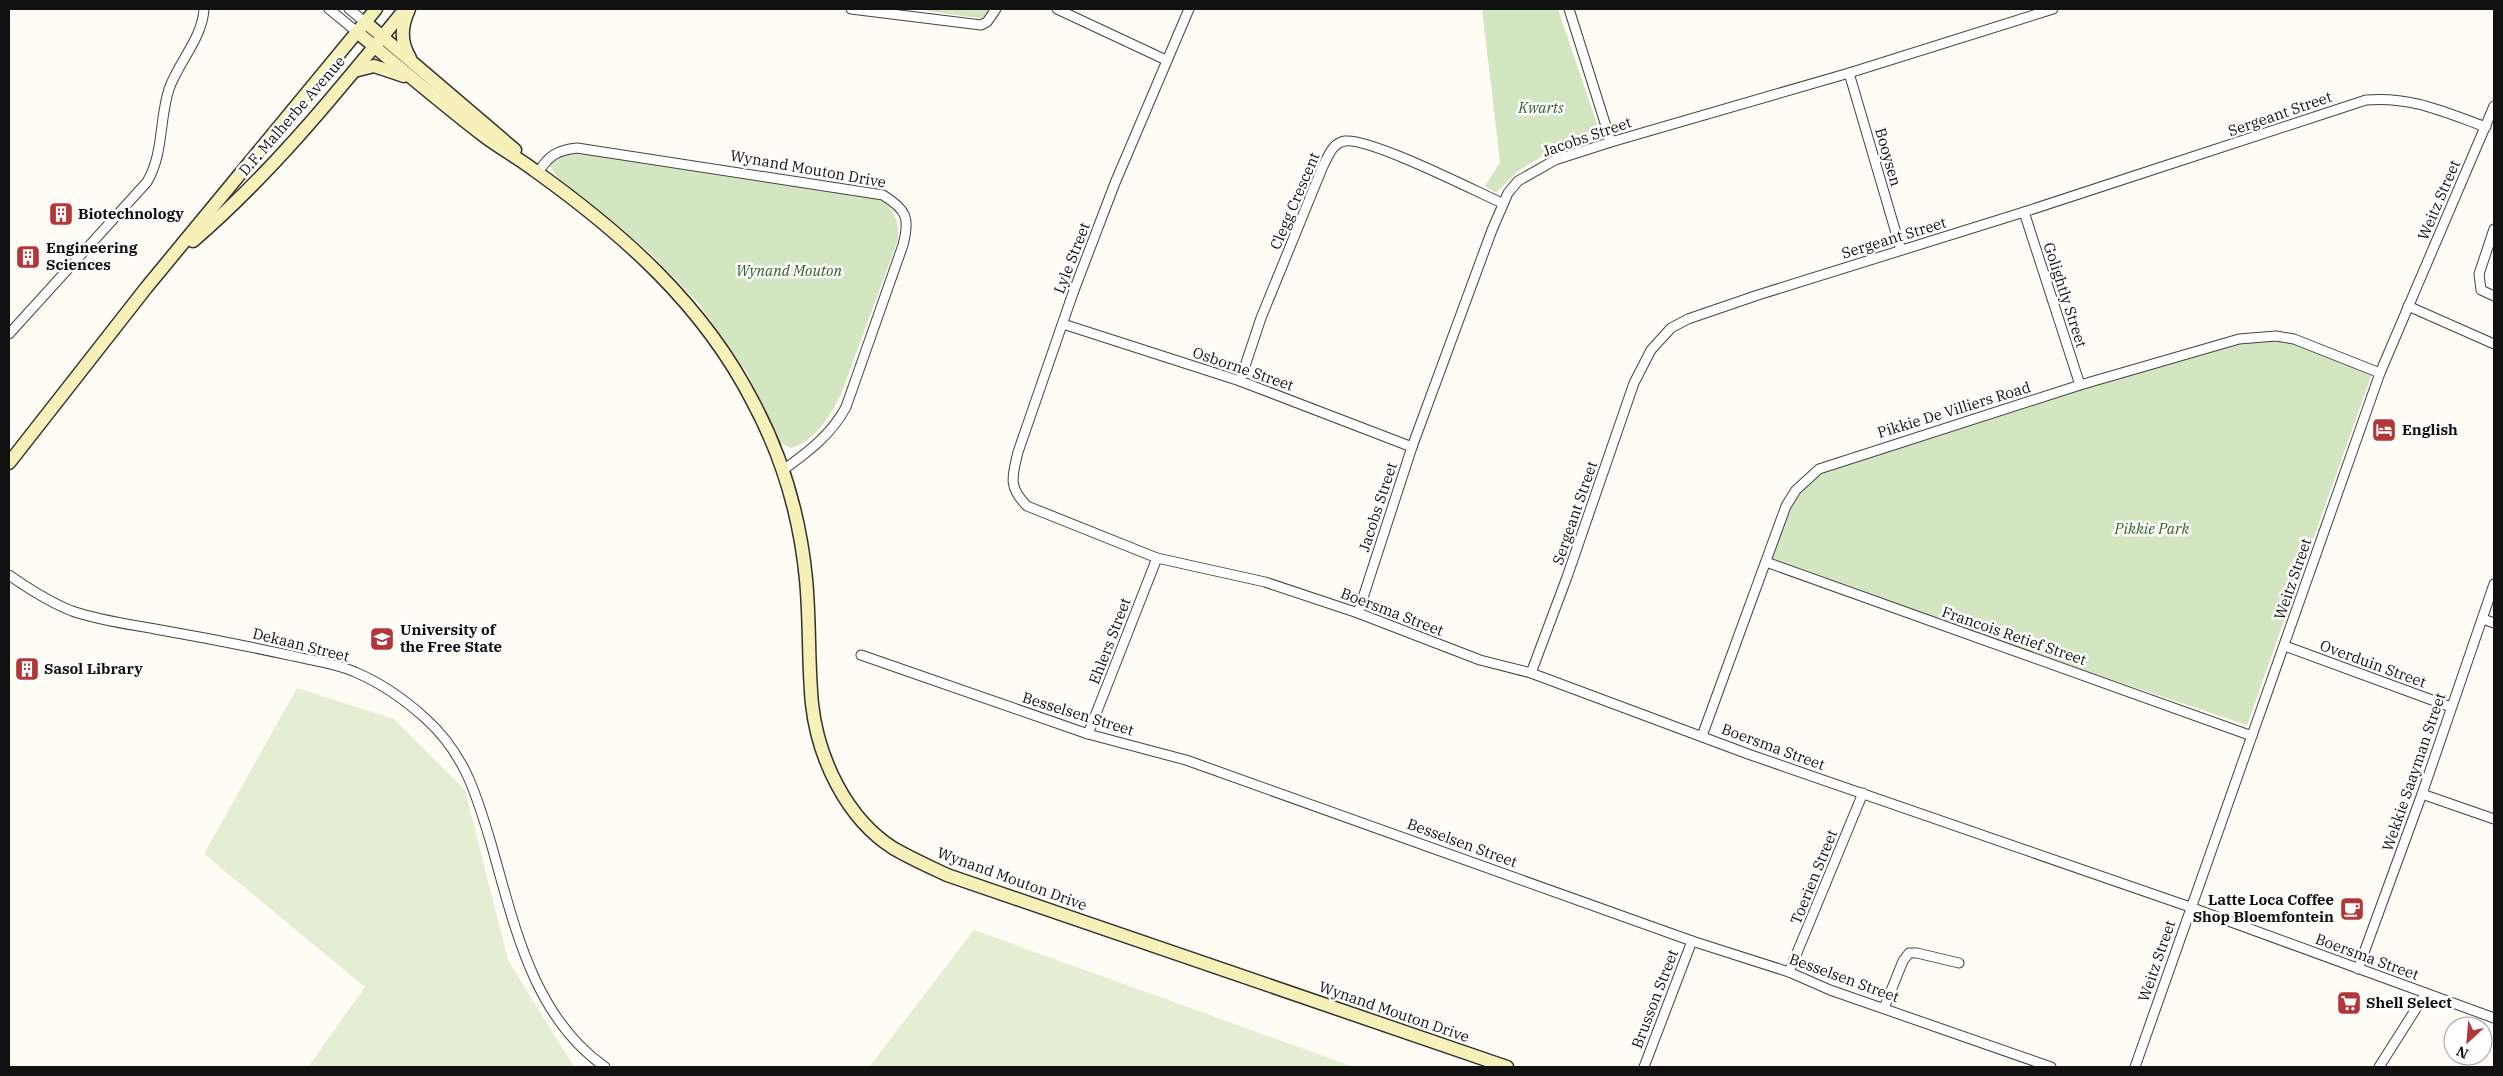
<svg xmlns="http://www.w3.org/2000/svg" width="2503" height="1076" font-family="'IBM Plex Serif',serif">
  <style>
    .green { fill: #d3e6c1 }
    .pitch { fill: #e3eed2 }
    .lines { fill: none; stroke-linecap: round; stroke-linejoin: round }
    .street-casing { stroke: #434343; stroke-width: 11 }
    .secondary-casing { stroke: #323232; stroke-width: 15 }
    .street { stroke: #fff; stroke-width: 9 }
    .secondary { stroke: #f6f1b8; stroke-width: 12 }
    .labels { text-anchor: middle; stroke-width: 5; stroke-linejoin: round; paint-order: stroke }
    .park-label { font-size: 15px; font-style: italic; fill: #316227; stroke: #fff }
    .street-label { font-size: 15px; fill: #101010; stroke: #fff }
    .poi-label { font-size: 15px; font-weight: bold; fill: #101010; stroke: #fff; text-anchor: start }
  </style>
  <rect width="100%" height="100%" fill="#fefcf5"/>
  <!-- green -->
  <g class="green">
    <polygon points="914,9 993,9 989,16 984,19"/>
    <polygon points="1482,9 1558,9 1597,124 1596,133 1591,141 1541,157 1518,171 1496,193 1485,186 1500,162"/>
    <path d="M 563,147 L 873,192 C 891,205 900,217 898,240 L 841,394 C 831,415 815,441 791,448 L 780,443 L 747,373 L 699,304 L 651,254 L 557,177 L 550,166 L 550,158 Z"/>
    <polygon points="2291,339 2373,371 2247,725 1939,622 1768,560 1782,508 1813,472 2240,340"/>
  </g>
  <!-- pitch -->
  <g class="pitch">
    <polygon points="297,688 394,719 465,790 508,960 574,1067 308,1067 365,987 204,854"/>
    <polygon points="974,930 1354,1067 869,1067"/>
  </g>
  <g class="lines">
    <defs>
      <g id="street">
        <polyline points="329,9 357,32"/>
        <polyline points="349,9 365,22"/>
        <polyline points="851,9 981,25 987,22 996,9"/>
        <polyline points="1057,9 1166,60"/>
        <path d="M 1189,9 L 1115,183 L 1073,293 L 1018,452 C 1012,477 1008,487 1027,506 L 1157,558 L 1265,582 L 1358,613 L 1480,660 L 1531,673 L 1748,754 L 2190,907 L 2494,1018"/>
        <polyline points="1569,9 1611,142"/>
        <polyline points="1849,73 1901,250"/>
        <path d="M 538,173 C 548,156 557,150 577,148 L 883,195 C 907,210 910,218 903,245 L 846,407 C 831,435 808,452 783,470"/>
        <polyline points="2024,212 2080,385"/>
        <polyline points="2494,229 2479,274 2481,290 2494,296"/>
        <polyline points="2408,306 2494,344"/>
        <polyline points="1063,324 1240,381 1412,447"/>
        <path d="M 9,334 L 147,182 C 164,153 159,120 169,89 C 179,61 202,39 204,9"/>
        <path d="M 1240,381 L 1261,318 L 1323,166 C 1328,157 1332,143 1345,141 C 1371,138 1473,190 1502,203"/>
        <polyline points="1766,562 2252,736"/>
        <path d="M 9,575 C 29,589 49,602 72,611 C 98,620 127,624 155,629 C 201,637 247,646 293,656 C 313,661 335,663 355,672 C 381,683 404,699 425,718 C 464,753 476,793 490,840 C 514,922 531,1015 605,1067"/>
        <polyline points="1358,613 1412,447 1492,230 1508,193 1518,181 1555,160 1611,142 1849,73 2053,9"/>
        <polyline points="2483,619 2494,623"/>
        <polyline points="2285,646 2451,707"/>
        <polyline points="861,655 1088,734 1186,760 1692,941 1789,972 1830,990 2051,1067"/>
        <path d="M 1531,673 L 1567,577 L 1634,383 L 1651,350 L 1671,328 L 1688,319 L 1758,295 L 2024,212 L 2366,100 C 2411,96 2444,112 2486,127"/>
        <polyline points="1088,734 1157,558"/>
        <polyline points="1702,736 1786,506 1796,490 1819,469 2080,385 2239,339 2276,336 2294,339 2380,373"/>
        <polyline points="2422,794 2494,819"/>
        <polyline points="2358,969 2422,794 2494,584"/>
        <polyline points="1789,972 1863,793"/>
        <polyline points="1884,1008 1903,961 1909,953 1917,953 1959,963"/>
        <polyline points="1644,1067 1692,941"/>
        <polyline points="2135,1067 2380,373 2494,106"/>
        <polyline points="2379,1067 2426,993"/>
      </g>
      <g id="secondary">
        <path d="M 409,9 C 401,27 400,41 410,58"/>
        <polyline points="365,22 515,150"/>
        <path d="M 357,32 C 399,67 441,103 484,136 C 500,148 518,158 534,170 C 622,233 703,304 753,402 C 782,456 800,517 806,579 C 810,620 808,663 812,704 C 818,758 846,818 893,848 C 910,858 928,866 947,875 L 1507,1067"/>
        <polyline points="354,71 374,66 404,76"/>
        <path d="M 193,241 C 273,172 338,91 405,9"/>
        <polyline points="9,463 146,288 376,9"/>
      </g>
    </defs>
    <!-- street casing -->
    <use href="#street" class="street-casing"/>
    <!-- secondary casing -->
    <use href="#secondary" class="secondary-casing"/>
    <!-- street -->
    <use href="#street" class="street"/>
    <!-- secondary -->
    <use href="#secondary" class="secondary"/>
  </g>
  <!-- icons -->
  <defs>
    <symbol id="building-square" viewBox="-11 -11 22 22"><rect x="-9" y="-9" width="18" height="18" rx="4" fill="#b23739" stroke="#fff"/><path d="M-4-6H4V6H1V3H-1V6H-4ZM-2.5-4.3h1.7v1.8h-1.7ZM.8-4.3h1.7v1.8H.8ZM-2.5-1h1.7V.8h-1.7ZM.8-1h1.7V.8H.8Z" fill="#fff"/></symbol>
    <symbol id="hotel-square" viewBox="-11 -11 22 22"><rect x="-9" y="-9" width="18" height="18" rx="4" fill="#b23739" stroke="#fff"/><path d="M-6-4.5h1.5V1H6V5H4.5V3h-9V5H-6ZM-4 0a1.8 1.8 0 1 1 3.6 0ZM.5 0V-2.5h3Q6-2.5 6 0Z" fill="#fff"/></symbol>
    <symbol id="university-square" viewBox="-11 -11 22 22"><rect x="-9" y="-9" width="18" height="18" rx="4" fill="#b23739" stroke="#fff"/><path d="M0-5L7-2L0 1L-7-2ZM-4 1L0 2.5L4 1V4Q0 6-4 4Z" fill="#fff"/></symbol>
    <symbol id="cafe-square" viewBox="-11 -11 22 22"><rect x="-9" y="-9" width="18" height="18" rx="4" fill="#b23739" stroke="#fff"/><path d="M-5.5-4.5H6V0H3Q3 3.5 0 3.5H-2.5Q-5.5 3.5-5.5 0ZM3-3.2v2h1.7v-2ZM-6 4.5H4V6H-6Z" fill="#fff"/></symbol>
    <symbol id="supermarket-square" viewBox="-11 -11 22 22"><rect x="-9" y="-9" width="18" height="18" rx="4" fill="#b23739" stroke="#fff"/><path d="M-6-5.5h2.5l.6 2H6L4.5 2H-2.5L-4.4-4H-6ZM-1.5 3.2a1.3 1.3 0 1 0 .1 0ZM3 3.2a1.3 1.3 0 1 0 .1 0Z" fill="#fff"/></symbol>
  </defs>
  <g fill-rule="evenodd">
    <use href="#building-square" x="47" y="200" width="28" height="28"/>
    <use href="#building-square" x="14" y="243" width="28" height="28"/>
    <use href="#hotel-square" x="2370" y="416" width="28" height="28"/>
    <use href="#university-square" x="368" y="625" width="28" height="28"/>
    <use href="#building-square" x="13" y="655" width="28" height="28"/>
    <use href="#cafe-square" x="2338" y="895" width="28" height="28"/>
    <use href="#supermarket-square" x="2335" y="989" width="28" height="28"/>
  </g>
  <g class="labels">
    <!-- park labels -->
    <g class="park-label">
      <text x="1541" y="113">Kwarts</text>
      <text x="789" y="276">Wynand Mouton</text>
      <text x="2152" y="534">Pikkie Park</text>
    </g>
    <!-- street labels -->
    <g class="street-label">
      <text transform="translate(2280 114) rotate(-19)" y="5">Sergeant Street</text>
      <text transform="translate(292 116) rotate(-49)" y="5">D.F. Malherbe Avenue</text>
      <text transform="translate(1587 137) rotate(-19)" y="5">Jacobs Street</text>
      <text transform="translate(1888 157) rotate(74)" y="5">Booysen</text>
      <text transform="translate(808 169) rotate(10)" y="5">Wynand Mouton Drive</text>
      <text transform="translate(2439 200) rotate(-67)" y="5">Weitz Street</text>
      <text transform="translate(1295 201) rotate(-67)" y="5">Clegg Crescent</text>
      <text transform="translate(1894 238) rotate(-17)" y="5">Sergeant Street</text>
      <text transform="translate(1072 258) rotate(-69)" y="5">Lyle Street</text>
      <text transform="translate(2065 295) rotate(72)" y="5">Golightly Street</text>
      <text transform="translate(1243 369) rotate(19)" y="5">Osborne Street</text>
      <text transform="translate(1954 410) rotate(-17)" y="5">Pikkie De Villiers Road</text>
      <text transform="translate(1378 507) rotate(-72)" y="5">Jacobs Street</text>
      <text transform="translate(1575 513) rotate(-71)" y="5">Sergeant Street</text>
      <text transform="translate(2293 579) rotate(-71)" y="5">Weitz Street</text>
      <text transform="translate(1392 612) rotate(21)" y="5">Boersma Street</text>
      <text transform="translate(2014 636) rotate(19)" y="5">Francois Retief Street</text>
      <text transform="translate(1110 641) rotate(-69)" y="5">Ehlers Street</text>
      <text transform="translate(301 645) rotate(14)" y="5">Dekaan Street</text>
      <text transform="translate(2373 664) rotate(20)" y="5">Overduin Street</text>
      <text transform="translate(1078 714) rotate(17)" y="5">Besselsen Street</text>
      <text transform="translate(1773 747) rotate(20)" y="5">Boersma Street</text>
      <text transform="translate(2414 772) rotate(-71)" y="5">Wekkie Saayman Street</text>
      <text transform="translate(1462 843) rotate(20)" y="5">Besselsen Street</text>
      <text transform="translate(1814 877) rotate(-68)" y="5">Toerien Street</text>
      <text transform="translate(1012 879) rotate(20)" y="5">Wynand Mouton Drive</text>
      <text transform="translate(2367 957) rotate(20)" y="5">Boersma Street</text>
      <text transform="translate(2157 961) rotate(-71)" y="5">Weitz Street</text>
      <text transform="translate(1844 978) rotate(20)" y="5">Besselsen Street</text>
      <text transform="translate(1655 999) rotate(-69)" y="5">Brusson Street</text>
      <text transform="translate(1394 1012) rotate(19)" y="5">Wynand Mouton Drive</text>
    </g>
    <!-- poi labels -->
    <g class="poi-label">
      <text x="78" y="219">Biotechnology</text>
      <text x="46" y="253">Engineering<tspan x="46" dy="17">Sciences</tspan></text>
      <text x="2402" y="435">English</text>
      <text x="400" y="635">University of<tspan x="400" dy="17">the Free State</tspan></text>
      <text x="44" y="674">Sasol Library</text>
      <text x="2334" y="905" text-anchor="end">Latte Loca Coffee<tspan x="2334" dy="17">Shop Bloemfontein</tspan></text>
      <text x="2366" y="1008">Shell Select</text>
    </g>
  </g>
  <!-- border -->
  <rect width="2503" height="1076" fill="none" stroke="#101010" stroke-width="20"/>
  <!-- north arrow -->
  <g transform="translate(2468 1041) rotate(206)"><circle r="24" fill="#ffffff" stroke="#9f9f9f"/>
  <path d="M0-4L9 19L0 12L-9 19Z" fill="#b23739"/>
  <text y="-8" font-size="14" font-weight="bold" text-anchor="middle" fill="#101010">N</text>
  </g>
</svg>
